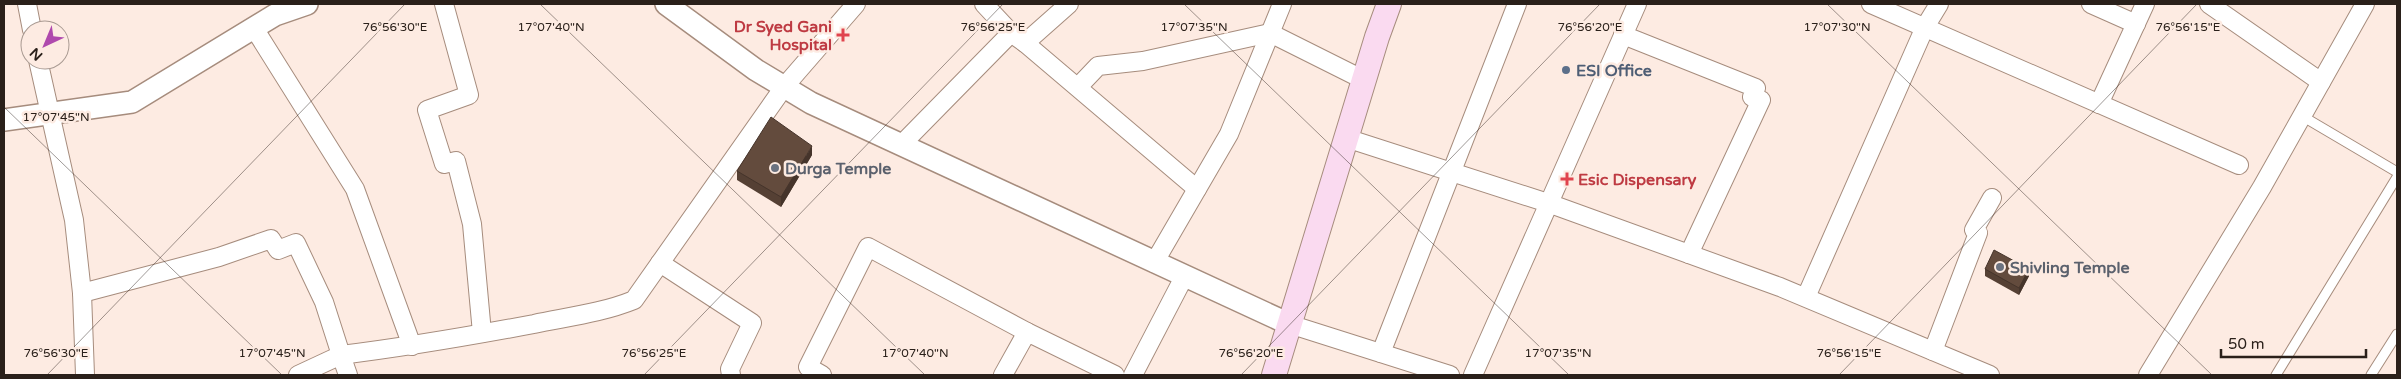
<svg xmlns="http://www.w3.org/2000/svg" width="2401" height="379" font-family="'Varela Round',sans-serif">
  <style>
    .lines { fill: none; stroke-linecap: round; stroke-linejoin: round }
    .service-casing { stroke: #a68c7d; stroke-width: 11 }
    .minor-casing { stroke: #a68c7d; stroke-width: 20 }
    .tertiary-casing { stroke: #a68c7d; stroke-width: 24 }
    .secondary-casing { stroke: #a68c7d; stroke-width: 26 }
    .service { stroke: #fff; stroke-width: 9 }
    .minor { stroke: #fff; stroke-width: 18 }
    .tertiary { stroke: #fff; stroke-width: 21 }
    .secondary { stroke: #fadaf0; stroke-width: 24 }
    .wall { fill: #554034 }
    .shaded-wall { fill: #45342b }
    .building { fill: #634b3d; stroke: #45342b }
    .ticks { fill: none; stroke: #2a201a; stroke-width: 1; stroke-opacity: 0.45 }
    .health-dot { fill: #e0444e; stroke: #fdebe2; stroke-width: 2 }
    .service-dot { fill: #5c6f8a; stroke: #fdebe2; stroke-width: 2 }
    .worship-dot { fill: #6b7280; stroke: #fdebe2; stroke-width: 2 }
    .labels { text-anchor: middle; stroke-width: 5; stroke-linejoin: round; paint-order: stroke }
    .health-label { font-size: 16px; font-weight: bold; fill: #be3a42; stroke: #fdebe2; text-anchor: end }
    .service-label { font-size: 16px; font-weight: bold; fill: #4e5e75; stroke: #fdebe2; text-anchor: start }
    .worship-label { font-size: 16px; font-weight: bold; fill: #5b616d; stroke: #fdebe2; text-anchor: start }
    .ticks-label { font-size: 12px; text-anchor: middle; fill: #2a201a; stroke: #fdebe2; stroke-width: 5; stroke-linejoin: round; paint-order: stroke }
  </style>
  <rect width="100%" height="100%" fill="#fdebe2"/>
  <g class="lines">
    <defs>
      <g id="service">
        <polyline points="2302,116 2397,172"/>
        <polyline points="2276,375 2397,177"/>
        <polyline points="2371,375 2397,334"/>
      </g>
      <g id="minor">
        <polyline points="27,4 32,30"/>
        <polyline points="444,4 469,95 427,110 444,164 456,161 472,224 482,333"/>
        <polyline points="984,4 1011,33"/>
        <polyline points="1871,4 2239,165"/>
        <polyline points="2091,4 2136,24"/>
        <polyline points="2209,4 2321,82"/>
        <polyline points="254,28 355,189 412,346"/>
        <polyline points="1623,35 1756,88 1752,97 1761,100 1689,254"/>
        <polyline points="1025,43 1197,189"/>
        <polyline points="38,60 74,220 82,293 85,375"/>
        <polyline points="1078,87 1098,66 1143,61 1270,33 1364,80"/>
        <polyline points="2099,104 2145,4"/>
        <polyline points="1346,138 1548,203 1780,287 1990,375"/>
        <polyline points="901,145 1011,33 1025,43 1069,4"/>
        <polyline points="660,263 752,323 730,369 731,375"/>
        <polyline points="1154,263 1229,134 1282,4"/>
        <polyline points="82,293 219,257 271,239 278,250 296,243 324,302 341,355 298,375"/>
        <polyline points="1806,297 1925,27 1939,4"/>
        <polyline points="1289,324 1450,375"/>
        <polyline points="1933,351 1978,233 1974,230 1992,198"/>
        <polyline points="1381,353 1517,4"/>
        <path d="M 348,375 L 341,355 C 406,347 470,336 534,324 C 567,317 602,313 634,300 L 784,87 L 856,4"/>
        <polyline points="822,375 808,367 868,247 1027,332"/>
        <polyline points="1003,375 1027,332 1115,375"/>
        <polyline points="1133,375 1184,277"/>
        <polyline points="1473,375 1637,4"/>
        <polyline points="2148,375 2262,187 2365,4"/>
      </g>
      <g id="tertiary">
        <polyline points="666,4 756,70 811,103 1289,324"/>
        <polyline points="4,120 132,102 275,15 307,4"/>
      </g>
      <polyline id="secondary" points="1274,375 1377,37 1389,4"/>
    </defs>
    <!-- service casing -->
    <use href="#service" class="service-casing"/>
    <!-- minor casing -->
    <use href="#minor" class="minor-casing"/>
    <!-- tertiary casing -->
    <use href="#tertiary" class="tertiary-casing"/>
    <!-- secondary casing -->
    <use href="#secondary" class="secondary-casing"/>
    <!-- service -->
    <use href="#service" class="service"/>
    <!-- minor -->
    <use href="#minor" class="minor"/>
    <!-- tertiary -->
    <use href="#tertiary" class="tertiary"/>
    <!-- secondary -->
    <use href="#secondary" class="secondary"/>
  </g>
  <!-- wall -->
  <g class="wall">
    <polygon points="812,155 781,207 737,180 737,171"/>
    <polygon points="1985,269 2029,276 2019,295 1985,276"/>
  </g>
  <!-- shaded-wall -->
  <g class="shaded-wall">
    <polygon points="812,146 812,155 781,207 781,197"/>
    <polygon points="2029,269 2029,276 2019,295 2019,288"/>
  </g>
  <!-- building -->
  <g class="building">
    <polygon points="771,117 812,146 781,197 737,171"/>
    <polygon points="1994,250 2029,269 2019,288 1985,269"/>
  </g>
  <!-- ticks -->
  <path class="ticks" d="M 540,4 L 925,375M 1184,4 L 1569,375M 1827,4 L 2212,375M 4,107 L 282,375M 47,375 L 405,4M 644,375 L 1003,4M 1241,375 L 1600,4M 1839,375 L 2197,4"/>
  <!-- markers -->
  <g class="health-dot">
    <path d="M840.5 27.5h5v5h5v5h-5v5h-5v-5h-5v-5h5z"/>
    <path d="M1564.5 171.5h5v5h5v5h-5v5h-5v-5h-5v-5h5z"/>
  </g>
  <circle class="service-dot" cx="1566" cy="70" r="5"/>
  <g class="worship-dot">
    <circle cx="775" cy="168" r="5"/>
    <circle cx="2000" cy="267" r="5"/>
  </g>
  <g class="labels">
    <!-- health labels -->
    <g class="health-label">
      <text x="832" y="32">Dr Syed Gani<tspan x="832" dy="18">Hospital</tspan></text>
      <text x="1578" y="185" text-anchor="start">Esic Dispensary</text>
    </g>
    <!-- service labels -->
    <g class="service-label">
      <text x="1576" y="76">ESI Office</text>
    </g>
    <!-- worship labels -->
    <g class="worship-label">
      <text x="785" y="174">Durga Temple</text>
      <text x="2010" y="273">Shivling Temple</text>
    </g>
  </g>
  <g class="ticks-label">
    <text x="551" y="31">17°07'40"N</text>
    <text x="1194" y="31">17°07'35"N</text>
    <text x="1837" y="31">17°07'30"N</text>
    <text x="395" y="31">76°56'30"E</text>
    <text x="993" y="31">76°56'25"E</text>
    <text x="1590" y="31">76°56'20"E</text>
    <text x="2188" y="31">76°56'15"E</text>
    <text x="56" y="121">17°07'45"N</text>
    <text x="56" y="357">76°56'30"E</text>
    <text x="654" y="357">76°56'25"E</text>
    <text x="1251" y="357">76°56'20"E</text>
    <text x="1849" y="357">76°56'15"E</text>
    <text x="272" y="357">17°07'45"N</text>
    <text x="915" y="357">17°07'40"N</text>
    <text x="1558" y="357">17°07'35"N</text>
  </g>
  <!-- border -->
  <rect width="2401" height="379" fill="none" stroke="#2a201a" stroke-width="10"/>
  <!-- north arrow -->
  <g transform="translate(45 45) rotate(224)"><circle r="24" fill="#fdebe2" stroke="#a99a92"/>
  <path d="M0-4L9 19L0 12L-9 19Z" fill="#af49ad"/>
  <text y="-8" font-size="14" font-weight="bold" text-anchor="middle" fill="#2a201a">N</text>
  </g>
  <!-- scale -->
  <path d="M2221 349v8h145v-8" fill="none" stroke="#2a201a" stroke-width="2.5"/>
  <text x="2228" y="349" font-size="15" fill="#2a201a" stroke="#fdebe2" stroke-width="4" paint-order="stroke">50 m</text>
</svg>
